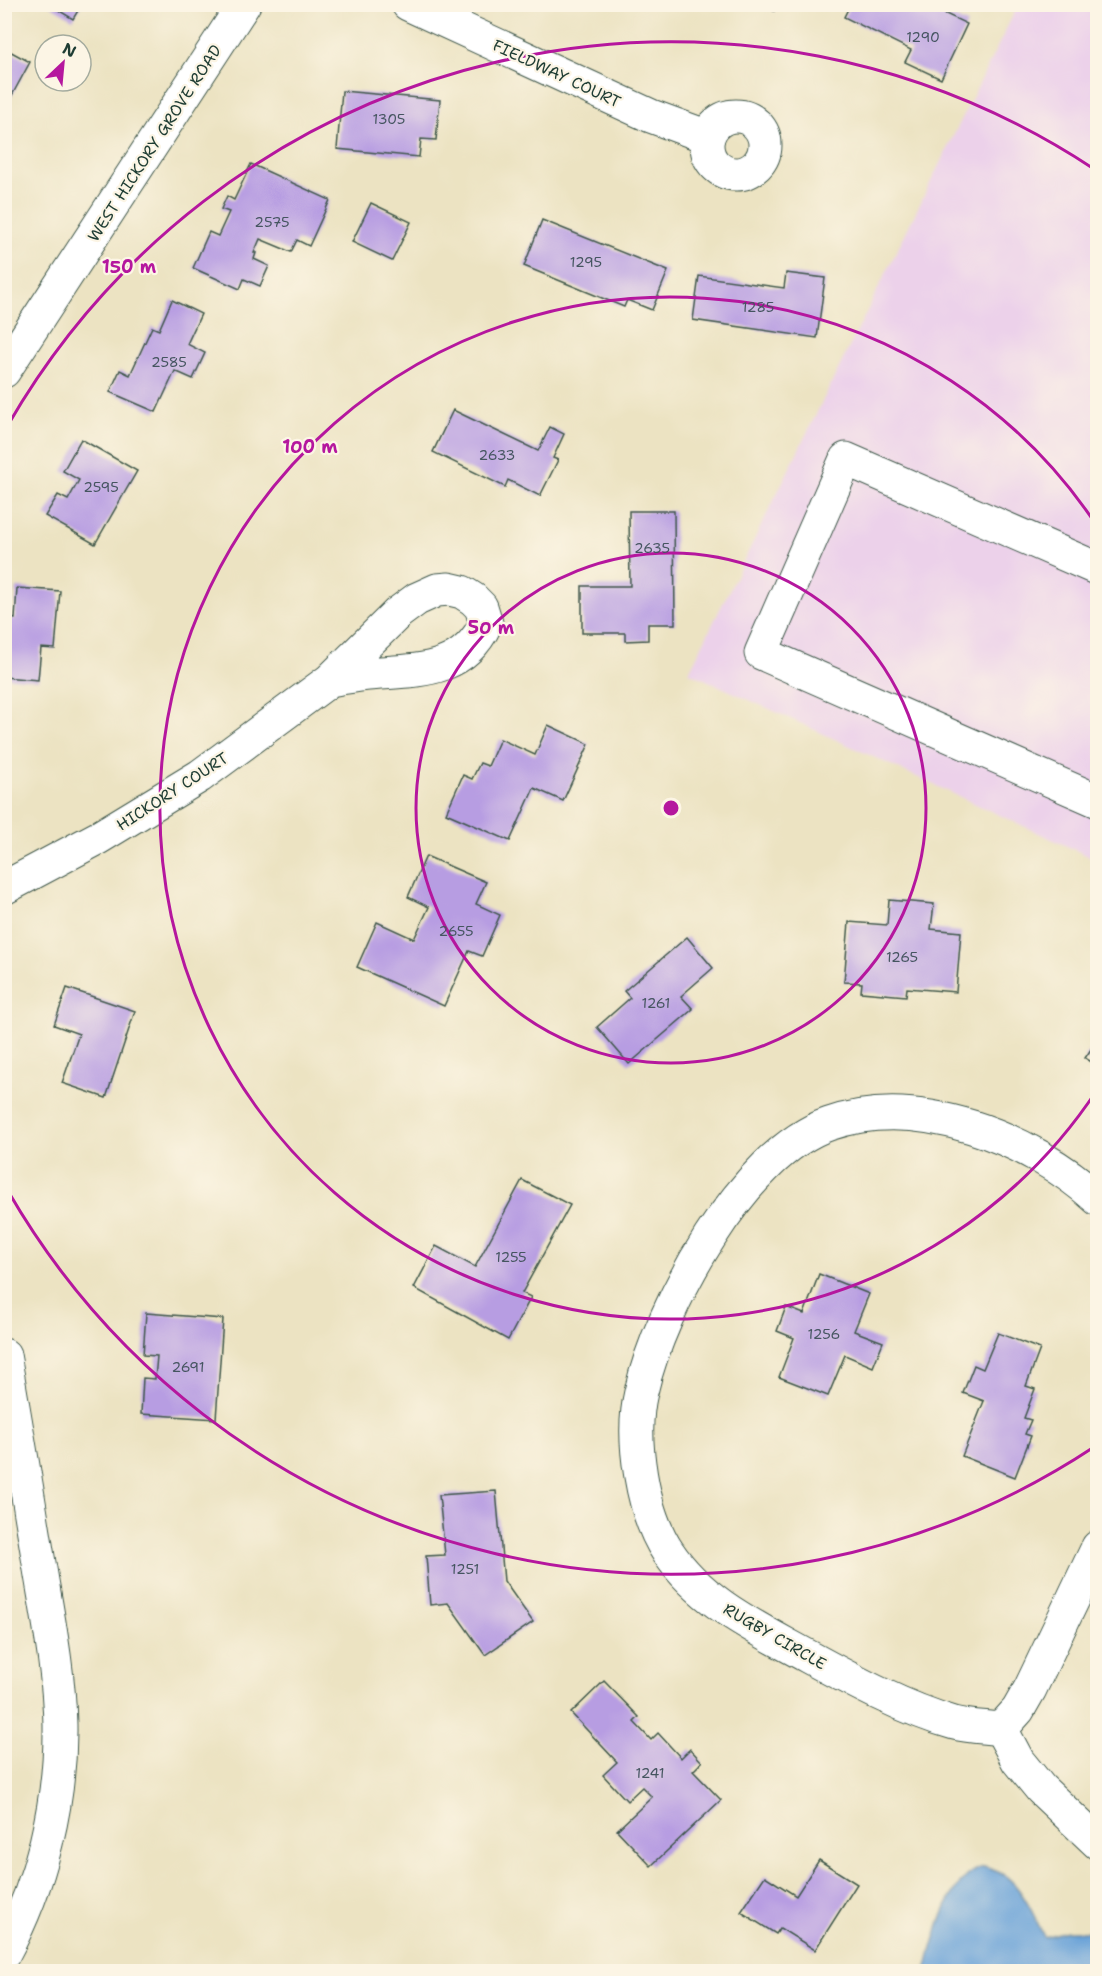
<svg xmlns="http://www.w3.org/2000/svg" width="1102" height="1976" font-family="'Shantell Sans',sans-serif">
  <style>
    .built { fill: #ecd1ea }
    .water { fill: #69a2d8; stroke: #447086; stroke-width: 1.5 }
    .building { fill: #b79de2 }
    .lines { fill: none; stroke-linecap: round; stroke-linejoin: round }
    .minor-casing { stroke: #3e5649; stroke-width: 35 }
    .minor { stroke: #fff; stroke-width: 33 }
    .ring { fill: none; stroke: #b5179e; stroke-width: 3 }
    .labels { text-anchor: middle; stroke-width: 4.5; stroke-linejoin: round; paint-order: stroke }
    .number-label { font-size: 14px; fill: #455560 }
    .street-label { font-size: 16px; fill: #1f3d34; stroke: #fcf5e5 }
    .centre { fill: #b5179e; stroke: #fcf5e5; stroke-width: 3 }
    .ring-label { font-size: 18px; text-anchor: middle; font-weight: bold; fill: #b5179e; stroke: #fcf5e5; stroke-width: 4.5; stroke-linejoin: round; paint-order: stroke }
  </style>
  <rect width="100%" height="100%" fill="#fcf5e5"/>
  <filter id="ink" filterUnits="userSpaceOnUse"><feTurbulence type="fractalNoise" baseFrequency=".0167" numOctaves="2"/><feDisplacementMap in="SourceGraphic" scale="12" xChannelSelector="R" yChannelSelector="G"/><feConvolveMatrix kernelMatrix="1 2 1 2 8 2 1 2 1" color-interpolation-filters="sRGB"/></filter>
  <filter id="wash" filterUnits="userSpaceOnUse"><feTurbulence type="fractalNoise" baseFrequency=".008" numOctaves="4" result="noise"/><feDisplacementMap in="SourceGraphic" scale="24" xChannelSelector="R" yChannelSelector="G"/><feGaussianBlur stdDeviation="1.35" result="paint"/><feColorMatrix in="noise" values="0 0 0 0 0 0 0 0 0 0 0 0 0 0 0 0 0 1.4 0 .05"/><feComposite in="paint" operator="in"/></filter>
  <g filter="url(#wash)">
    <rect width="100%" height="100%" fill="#ece3c2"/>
    <!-- built -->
    <polygon class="built" points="1018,5 1097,5 1097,860 689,672"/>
    <!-- water -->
    <path class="water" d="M 984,1867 C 990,1869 997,1871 1002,1874 C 1020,1883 1036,1919 1044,1937 L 1067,1931 L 1092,1931 L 1097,1940 L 1097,1971 L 926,1971 C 934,1940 948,1876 984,1867 Z"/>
    <g id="blocks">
      <!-- building -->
      <g class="building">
        <polygon points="48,4 82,4 73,19"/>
        <polygon points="761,4 777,4 774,11"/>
        <polygon points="850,5 927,5 967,24 941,79 905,62 911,50 844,17"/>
        <polygon points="4,48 30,62 4,110"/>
        <polygon points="342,91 440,100 436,140 421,139 419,157 337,149"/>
        <polygon points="251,164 330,200 309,246 297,240 291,252 260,239 254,253 256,253 254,259 269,266 260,286 244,279 240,289 193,268 209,232 218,236 229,212 221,209 227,196 234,200"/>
        <polygon points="371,203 411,222 392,261 352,242"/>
        <polygon points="542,220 668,271 652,310 627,300 624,307 524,266"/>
        <polygon points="786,273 825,278 817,338 693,320 699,276 784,288"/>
        <polygon points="172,300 201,314 187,344 205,353 193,379 175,371 156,412 110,392 120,370 130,375 152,327 159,330"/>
        <polygon points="453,410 538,451 550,427 564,434 553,458 558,460 540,496 508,480 505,487 433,452"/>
        <polygon points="81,439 137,471 95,544 45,516 58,495 68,500 79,480 63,471"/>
        <polygon points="629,511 674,511 675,624 648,624 648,640 625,641 625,633 582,633 582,586 630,586"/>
        <polygon points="17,588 60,591 55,649 41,648 38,680 4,677 4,618 15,619"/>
        <polygon points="548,725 589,744 563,801 534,788 510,841 446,813 463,775 472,779 480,763 488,766 500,739 535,755"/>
        <polygon points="426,856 486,882 476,904 500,915 482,956 469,951 444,1006 357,967 377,922 414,939 429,907 408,897"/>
        <polygon points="889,900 934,904 931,929 961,932 956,992 907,988 906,996 861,992 862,983 844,982 849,922 887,925"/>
        <polygon points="687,937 713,968 681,996 693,1009 629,1064 597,1027 630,998 624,991"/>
        <polygon points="67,988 135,1011 106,1098 62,1083 79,1034 54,1025"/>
        <polygon points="1098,1039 1098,1066 1085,1058"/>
        <polygon points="522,1180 570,1205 522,1293 531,1297 508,1340 414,1288 436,1246 475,1267"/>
        <polygon points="819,1274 869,1294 854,1331 883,1342 873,1367 845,1355 828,1396 779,1377 794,1338 777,1331 786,1307 804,1314"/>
        <polygon points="146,1313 223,1319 216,1419 141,1414 143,1378 155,1379 157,1356 143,1355"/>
        <polygon points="998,1333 1040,1349 1026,1386 1035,1389 1024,1418 1031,1420 1025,1434 1031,1436 1015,1477 962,1456 984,1401 963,1393 974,1365 983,1369"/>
        <polygon points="496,1491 504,1581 533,1622 485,1655 448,1603 430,1605 426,1556 445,1555 439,1495"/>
        <polygon points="604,1681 639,1717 634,1722 651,1740 658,1733 681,1758 690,1749 702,1762 693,1771 721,1800 651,1866 617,1830 652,1797 642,1787 627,1801 603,1775 617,1762 571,1713"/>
        <polygon points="819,1860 857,1884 815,1950 780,1928 776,1934 741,1912 765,1876 796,1896"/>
      </g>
    </g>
  </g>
  <g filter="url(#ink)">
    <use href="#blocks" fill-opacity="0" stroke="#3e5649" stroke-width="1.5"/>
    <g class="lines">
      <defs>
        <g id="minor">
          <polyline points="408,4 651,116 708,137"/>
          <circle cx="736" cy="145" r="29"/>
          <polyline points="4,371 244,4"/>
          <polyline points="1098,569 846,459 761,653 1098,801"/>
          <path d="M 4,888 L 98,838 L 200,776 L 330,680 L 398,613 L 417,599 L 437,590 L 449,589 L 462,592 L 473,599 L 481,607 L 486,623 C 462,674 416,670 368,674 C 355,675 343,678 330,680"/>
          <path d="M 1098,1199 C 1031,1138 919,1093 829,1124 C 743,1153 660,1307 641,1392 C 630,1438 642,1513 668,1552 C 702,1603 757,1628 809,1657 C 853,1681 905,1709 954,1723 C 969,1727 986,1727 1001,1729 L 1018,1710 L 1030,1689 L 1098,1547"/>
          <path d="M 4,1355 C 16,1422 27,1490 38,1557 C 47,1613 59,1669 60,1725 C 61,1802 41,1885 4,1953"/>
          <polyline points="1001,1729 1018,1761 1041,1789 1098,1843"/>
        </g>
      </defs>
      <!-- minor casing -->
      <use href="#minor" class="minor-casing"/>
      <!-- minor -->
      <use href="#minor" class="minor"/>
    </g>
  </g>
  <!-- distance rings -->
  <g class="ring">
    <circle cx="671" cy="808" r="255"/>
    <path d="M1097 1090A511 511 0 1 1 1097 526"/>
    <path d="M1094 1447A766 766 0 0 1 8 1191M8 425A766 766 0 0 1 1094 169"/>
  </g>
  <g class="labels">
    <!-- number labels -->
    <g class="number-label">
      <text x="923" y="42">1290</text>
      <text x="389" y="124">1305</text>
      <text x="272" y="227">2575</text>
      <text x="586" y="267">1295</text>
      <text x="758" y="312">1285</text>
      <text x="169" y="367">2585</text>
      <text x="497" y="460">2633</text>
      <text x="101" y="492">2595</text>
      <text x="652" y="553">2635</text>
      <text x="456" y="936">2655</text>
      <text x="902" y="962">1265</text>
      <text x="656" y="1008">1261</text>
      <text x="511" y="1262">1255</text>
      <text x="824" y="1339">1256</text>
      <text x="188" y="1372">2691</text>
      <text x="465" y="1574">1251</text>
      <text x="650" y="1778">1241</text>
    </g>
    <!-- street labels -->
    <g class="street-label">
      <text transform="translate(557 73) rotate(25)" y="6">FIELDWAY COURT</text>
      <text transform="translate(154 143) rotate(-57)" y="6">WEST HICKORY GROVE ROAD</text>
      <text transform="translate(172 791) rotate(-33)" y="6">HICKORY COURT</text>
      <text transform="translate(775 1636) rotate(30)" y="6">RUGBY CIRCLE</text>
    </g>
  </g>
  <circle cx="671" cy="808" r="9" class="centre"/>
  <g class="ring-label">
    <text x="129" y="273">150 m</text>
    <text x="310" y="453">100 m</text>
    <text x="491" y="634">50 m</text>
  </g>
  <!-- margin -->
  <rect width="1102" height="1976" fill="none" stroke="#fcf5e5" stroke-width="24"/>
  <!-- north arrow -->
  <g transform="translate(63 63) rotate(26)"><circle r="28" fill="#fcf5e5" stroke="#a4ab9e" stroke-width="1.5"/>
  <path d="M0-4.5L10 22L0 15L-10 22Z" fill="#b5179e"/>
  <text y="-9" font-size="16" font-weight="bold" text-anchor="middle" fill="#1f3d34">N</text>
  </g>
</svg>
